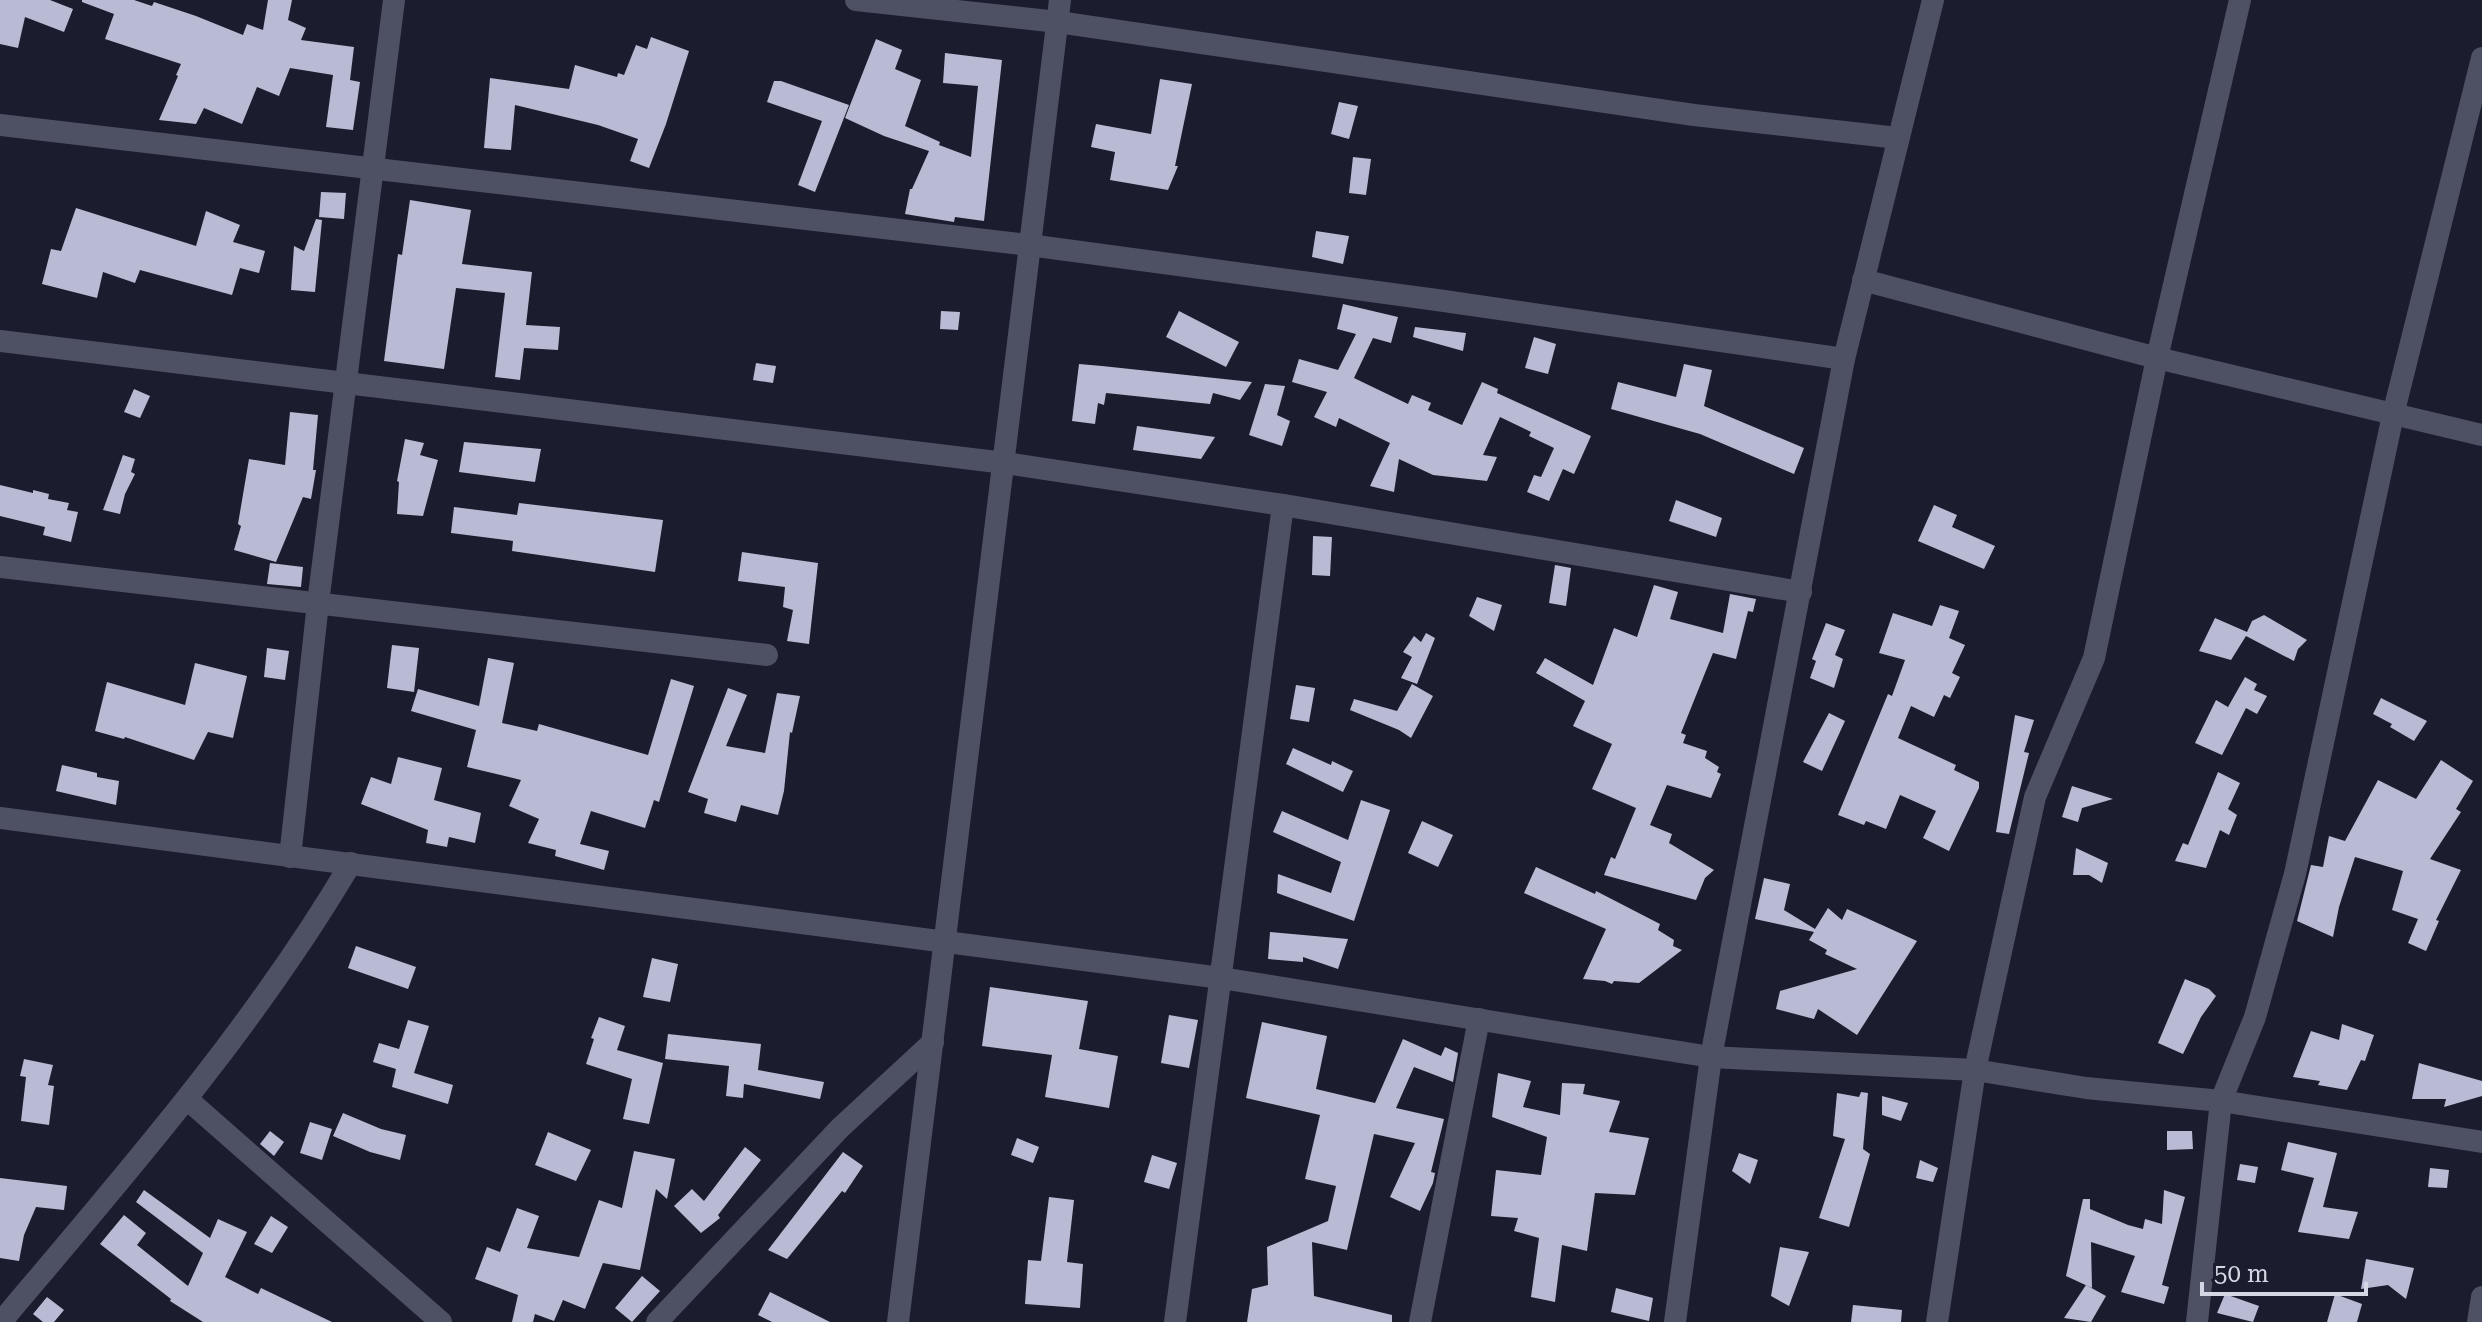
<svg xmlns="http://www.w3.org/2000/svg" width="2482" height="1322" font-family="'Roboto Serif',serif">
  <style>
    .building { fill: #b8bbd3 }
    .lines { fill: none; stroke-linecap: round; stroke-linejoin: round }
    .street { stroke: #4e5064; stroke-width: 22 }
  </style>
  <rect width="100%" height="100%" fill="#1b1c2e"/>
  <!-- building -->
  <g class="building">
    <polygon points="0,0 50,0 73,9 64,32 25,17 18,48 0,44"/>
    <polygon points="82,0 134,0 152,6 154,2 196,16 243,35 247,24 263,30 268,0 292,0 288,20 306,28 301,40 354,47 350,80 360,82 353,130 326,127 333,75 290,68 279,96 257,87 242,124 204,108 196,124 159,120 178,76 176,75 181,64 105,39 114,14 82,2"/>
    <polygon points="651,37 689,51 666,124 649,168 630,161 638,139 598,125 515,105 511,150 484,148 490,78 569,89 575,65 617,77 618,73 624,75 636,45 647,49"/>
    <polygon points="876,39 902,50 895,69 921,80 905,126 940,142 939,145 971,157 978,86 943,83 945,53 1002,60 984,221 955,217 954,222 905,214 910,189 912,189 929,151 884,136 845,118"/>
    <polygon points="1160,79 1192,84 1175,166 1178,166 1168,190 1110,180 1115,152 1091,147 1096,124 1151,134"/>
    <polygon points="774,81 781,81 849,105 815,192 798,185 822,121 767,102"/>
    <polygon points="1339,102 1358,106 1349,139 1331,134"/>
    <polygon points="1353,157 1371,159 1366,195 1349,193"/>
    <polygon points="321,192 346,193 344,219 319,217"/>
    <polygon points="410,200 471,210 462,264 532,272 526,325 560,327 558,350 524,348 520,380 495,377 505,293 456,288 444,369 384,361 398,254 402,255"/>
    <polygon points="76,208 196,246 206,211 240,225 233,242 265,251 259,273 240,268 232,295 140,270 135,283 103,272 97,298 42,284 51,249 61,251"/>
    <polygon points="316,219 322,220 315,292 291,290 294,246 304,251"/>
    <polygon points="1316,231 1349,236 1343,264 1312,257"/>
    <polygon points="1343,304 1398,317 1391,343 1373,338 1354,378 1408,404 1412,395 1431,403 1428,410 1462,425 1482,382 1498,389 1497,393 1591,436 1574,474 1563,469 1549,501 1527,492 1534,475 1541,477 1554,448 1529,436 1531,432 1500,417 1483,455 1497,457 1487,481 1433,475 1399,459 1394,492 1370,486 1390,443 1339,418 1336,427 1314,417 1327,392 1292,382 1299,359 1338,370 1356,334 1337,329"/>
    <polygon points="941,311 960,312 958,330 940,329"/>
    <polygon points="1179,311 1239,342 1226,367 1166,337"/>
    <polygon points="1415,327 1466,333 1463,351 1413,337"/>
    <polygon points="1534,337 1556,344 1548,374 1525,368"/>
    <polygon points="756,363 776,366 773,383 753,380"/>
    <polygon points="1079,364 1102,366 1252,382 1240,400 1213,393 1210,404 1106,393 1104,405 1098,403 1095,424 1072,421"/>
    <polygon points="1684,364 1712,370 1704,406 1804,448 1794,474 1700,434 1611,409 1618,382 1676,397"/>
    <polygon points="1265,384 1285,386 1277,415 1290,421 1282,446 1249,435"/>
    <polygon points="134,389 150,396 140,418 124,412"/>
    <polygon points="290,412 318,415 313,470 316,470 311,499 303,497 276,562 234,550 241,526 238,524 249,459 285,465"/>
    <polygon points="1137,426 1215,437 1201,459 1133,450"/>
    <polygon points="405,439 424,443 420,455 438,460 423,516 397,514 399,482 397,481"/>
    <polygon points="464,442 541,449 535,482 459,472"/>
    <polygon points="123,455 135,459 131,472 135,474 125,494 120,514 103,510"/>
    <polygon points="0,485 33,493 33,490 49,494 48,499 69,503 67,510 78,512 71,542 43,535 45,527 0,516"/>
    <polygon points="1676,500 1722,518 1716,537 1669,521"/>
    <polygon points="519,503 663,520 655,572 512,551 513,541 451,533 454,507 517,515"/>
    <polygon points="1934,505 1957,515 1952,527 1995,546 1984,569 1918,541"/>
    <polygon points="1313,536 1332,537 1330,576 1312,575"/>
    <polygon points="742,552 818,563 809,644 787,641 793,610 783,607 785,587 738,581"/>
    <polygon points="270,563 303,567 301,587 267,584"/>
    <polygon points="1555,565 1571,568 1566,606 1549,603"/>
    <polygon points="1654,585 1678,592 1670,619 1723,633 1730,594 1756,599 1753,612 1748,611 1736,659 1713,653 1681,733 1686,735 1683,743 1707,751 1705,758 1719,767 1717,772 1721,774 1711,798 1667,785 1650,825 1672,834 1669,843 1714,870 1705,878 1696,900 1604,875 1611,857 1615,859 1636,808 1592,789 1612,744 1573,726 1585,701 1536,673 1545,658 1593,685 1614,628 1637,637"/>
    <polygon points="1477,597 1502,605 1494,631 1469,616"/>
    <polygon points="1940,605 1959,611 1949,638 1965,645 1952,673 1960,677 1950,698 1944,695 1934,717 1911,706 1898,738 1956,765 1954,770 1979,782 1979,788 1949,851 1923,838 1936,811 1900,795 1886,829 1866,821 1864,825 1838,815 1888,694 1892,696 1905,660 1879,653 1893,613 1932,626"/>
    <polygon points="2264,615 2307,640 2298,649 2294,661 2246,636 2231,660 2199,651 2215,618 2247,632 2252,621"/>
    <polygon points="1826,623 1845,630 1835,655 1843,659 1834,688 1810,678 1816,661 1812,659"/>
    <polygon points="1426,633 1435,638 1417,684 1401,678 1412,657 1403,652 1414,636 1421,642"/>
    <polygon points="392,645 419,648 414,692 387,688"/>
    <polygon points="267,648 289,651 285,680 264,677"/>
    <polygon points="488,658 514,663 502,723 537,731 539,724 648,755 671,679 694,686 659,802 654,800 645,828 591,811 580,844 609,851 604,870 555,856 556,850 528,843 539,819 509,806 521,780 467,767 476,730 411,711 418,689 479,706"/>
    <polygon points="195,663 247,676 233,738 208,732 194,760 125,737 124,739 95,731 107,682 185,705"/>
    <polygon points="2245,677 2257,684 2254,690 2267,696 2257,714 2246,708 2222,755 2195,743 2216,700 2228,707"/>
    <polygon points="1412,684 1433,696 1411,738 1399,730 1350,710 1354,699 1397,711"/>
    <polygon points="1296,685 1315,688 1309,722 1290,719"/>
    <polygon points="728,688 747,695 726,746 765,753 777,693 800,696 792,733 790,732 784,791 778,815 741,805 736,822 704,813 708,799 688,792"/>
    <polygon points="2381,698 2427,721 2414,741 2390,727 2392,724 2373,714"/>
    <polygon points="1829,713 1845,721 1822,771 1803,762"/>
    <polygon points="2015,715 2034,720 2024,752 2029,753 2009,834 1996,832"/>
    <polygon points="1293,748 1331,765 1332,761 1353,771 1343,792 1286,764"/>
    <polygon points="398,757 442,768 434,800 481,813 475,843 449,837 447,847 426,843 428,830 361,804 371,777 391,784"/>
    <polygon points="2441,760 2473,781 2456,809 2461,812 2430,859 2461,870 2436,920 2439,921 2426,951 2408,943 2418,919 2392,910 2403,871 2355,857 2339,907 2333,937 2297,921 2311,865 2323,867 2329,836 2345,841 2378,780 2416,799"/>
    <polygon points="62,765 97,773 97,777 119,781 116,805 56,791"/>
    <polygon points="2218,772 2240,783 2228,809 2237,815 2229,835 2220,830 2206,868 2175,861 2183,843 2188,845"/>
    <polygon points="2072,786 2113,799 2082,808 2078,822 2062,817"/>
    <polygon points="1361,800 1390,810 1354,921 1277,893 1278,874 1331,893 1341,862 1273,832 1282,811 1348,840"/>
    <polygon points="1422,821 1453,835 1438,867 1408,853"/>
    <polygon points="2076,848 2108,863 2102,883 2089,875 2073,875"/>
    <polygon points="1536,867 1595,894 1596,891 1660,924 1658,930 1674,940 1673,946 1682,950 1639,983 1614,981 1612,984 1605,981 1583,979 1606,929 1524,893"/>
    <polygon points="1764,878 1790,884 1784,910 1815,929 1828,908 1842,920 1847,909 1917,941 1857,1035 1818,1009 1814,1019 1776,1009 1780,991 1857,969 1825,954 1827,950 1809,940 1814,932 1755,919"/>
    <polygon points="1270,932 1348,939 1338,969 1303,957 1303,962 1268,959"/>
    <polygon points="356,946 416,967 408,989 348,968"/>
    <polygon points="652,958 678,964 670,1002 643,997"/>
    <polygon points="2185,979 2209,989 2216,996 2201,1017 2183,1054 2158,1043"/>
    <polygon points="990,987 1088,1001 1079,1049 1118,1056 1109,1108 1045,1097 1052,1055 982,1046"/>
    <polygon points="1169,1015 1198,1020 1189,1068 1161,1063"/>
    <polygon points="599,1017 625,1026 617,1050 663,1063 649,1124 623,1119 632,1079 586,1064 594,1039 591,1038"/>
    <polygon points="408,1020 429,1026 414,1073 453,1085 448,1104 392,1087 396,1069 373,1062 379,1043 399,1049"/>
    <polygon points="1262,1022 1327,1036 1316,1089 1375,1103 1403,1039 1441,1056 1445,1047 1458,1053 1453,1082 1414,1067 1396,1108 1444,1119 1431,1172 1435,1173 1433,1183 1420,1211 1390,1197 1415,1143 1374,1134 1347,1250 1312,1242 1314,1296 1392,1315 1392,1322 1247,1322 1252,1289 1268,1285 1267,1247 1328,1221 1336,1186 1305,1179 1320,1115 1246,1098"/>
    <polygon points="2342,1024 2374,1035 2365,1061 2361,1060 2347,1090 2318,1085 2320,1081 2293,1077 2311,1031 2339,1040"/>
    <polygon points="668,1034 761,1044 758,1070 824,1082 820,1099 744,1084 743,1098 726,1096 729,1066 665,1059"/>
    <polygon points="24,1059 53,1065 48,1085 54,1086 49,1125 21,1121 26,1077 20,1076"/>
    <polygon points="2419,1063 2482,1081 2482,1096 2444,1107 2446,1099 2412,1099"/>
    <polygon points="1498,1073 1531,1081 1523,1107 1560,1115 1562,1083 1585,1084 1583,1094 1620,1101 1609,1132 1649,1138 1635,1195 1595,1193 1587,1251 1562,1245 1555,1302 1531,1297 1539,1238 1514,1231 1518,1218 1491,1216 1496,1170 1541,1175 1547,1137 1492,1117"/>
    <polygon points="1861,1092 1868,1093 1863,1149 1870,1154 1849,1227 1819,1218 1845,1139 1833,1136 1837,1093 1859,1097"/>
    <polygon points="1882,1096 1908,1103 1901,1121 1882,1115"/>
    <polygon points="343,1113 381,1129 406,1135 400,1160 370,1152 333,1136"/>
    <polygon points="310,1122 332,1129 322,1160 300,1153"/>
    <polygon points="270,1131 284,1142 274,1156 260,1144"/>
    <polygon points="2167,1131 2192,1131 2193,1149 2167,1150"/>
    <polygon points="548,1132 591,1150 576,1181 535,1165"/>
    <polygon points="1017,1138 1039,1147 1033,1163 1011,1155"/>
    <polygon points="2288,1142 2337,1153 2323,1207 2358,1212 2349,1239 2298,1232 2314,1178 2281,1170"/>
    <polygon points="745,1147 761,1160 718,1215 720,1218 701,1233 674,1206 692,1189 704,1201"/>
    <polygon points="634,1151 675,1159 667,1199 656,1189 640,1270 603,1263 585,1309 563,1300 554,1321 535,1314 533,1322 512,1322 518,1295 475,1279 487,1247 500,1252 517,1208 539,1216 527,1248 579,1257 599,1200 622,1208"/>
    <polygon points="843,1152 863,1166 845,1193 842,1191 787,1259 768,1250"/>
    <polygon points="1739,1153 1758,1160 1750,1184 1732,1171"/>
    <polygon points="1152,1155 1177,1163 1169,1189 1144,1182"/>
    <polygon points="1920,1160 1938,1168 1933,1182 1916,1178"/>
    <polygon points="2240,1164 2258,1167 2255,1183 2237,1180"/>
    <polygon points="2430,1168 2449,1170 2447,1188 2428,1187"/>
    <polygon points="0,1178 67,1186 64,1210 36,1207 24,1235 19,1261 0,1258"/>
    <polygon points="144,1190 210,1238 218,1219 247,1232 225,1277 258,1294 261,1288 332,1322 203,1322 170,1301 171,1299 100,1244 124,1215 146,1233 137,1245 188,1286 203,1253 136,1202"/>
    <polygon points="2164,1190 2185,1197 2162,1285 2169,1287 2164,1304 2121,1292 2135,1256 2091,1242 2092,1288 2066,1276 2083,1199 2090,1199 2090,1209 2128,1225 2143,1229 2145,1219 2162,1224"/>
    <polygon points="1049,1197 1074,1200 1067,1262 1083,1264 1080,1308 1025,1304 1028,1260 1041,1261"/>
    <polygon points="271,1216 288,1227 272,1253 254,1244"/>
    <polygon points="1780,1247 1809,1252 1789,1306 1771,1296"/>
    <polygon points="2366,1259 2414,1268 2406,1299 2388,1285 2361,1289"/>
    <polygon points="642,1276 660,1291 632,1322 615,1308"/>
    <polygon points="2086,1285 2106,1296 2091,1322 2064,1318"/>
    <polygon points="1616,1288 1653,1298 1649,1321 1611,1312"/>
    <polygon points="770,1292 830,1322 772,1322 758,1315"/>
    <polygon points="2225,1294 2259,1306 2253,1322 2217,1313"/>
    <polygon points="2335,1294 2362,1304 2357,1322 2327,1322"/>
    <polygon points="47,1297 64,1310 54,1322 43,1322 33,1314"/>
    <polygon points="1853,1305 1902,1310 1901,1322 1851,1322"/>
  </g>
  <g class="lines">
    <!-- street -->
    <g class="street">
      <polyline points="856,0 1058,22 1694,115 1898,138"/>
      <polyline points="0,125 1029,245 1437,300 1844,359"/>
      <polyline points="1863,280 2157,358 2482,435"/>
      <polyline points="0,341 1005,463 1283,505 1801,592"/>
      <polyline points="0,567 767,655"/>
      <polyline points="0,818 1221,978 1711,1057 1975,1070 2086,1088 2221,1101 2482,1142"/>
      <polyline points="290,857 318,603 394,0"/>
      <polyline points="187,1099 441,1322"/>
      <path d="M 1,1322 C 125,1175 253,1029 351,863"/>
      <polyline points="657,1322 840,1128 933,1042"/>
      <polyline points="898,1322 1060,0"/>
      <polyline points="1175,1322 1283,505"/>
      <polyline points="1420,1322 1479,1019"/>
      <polyline points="1675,1322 1711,1057 1844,359 1933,0"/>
      <polyline points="1937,1322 1975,1070 2035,797 2094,658 2157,358 2240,0"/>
      <polyline points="2197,1322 2221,1101 2255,1017 2295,874 2393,415 2482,58"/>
      <polyline points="2478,1322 2482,1297"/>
    </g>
  </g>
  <!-- scale -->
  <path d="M2202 1282v12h164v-12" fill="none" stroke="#d5d6e3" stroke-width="4"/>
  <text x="2214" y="1282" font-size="24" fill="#d5d6e3" stroke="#1b1c2e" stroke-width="6" paint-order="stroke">50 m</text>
</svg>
